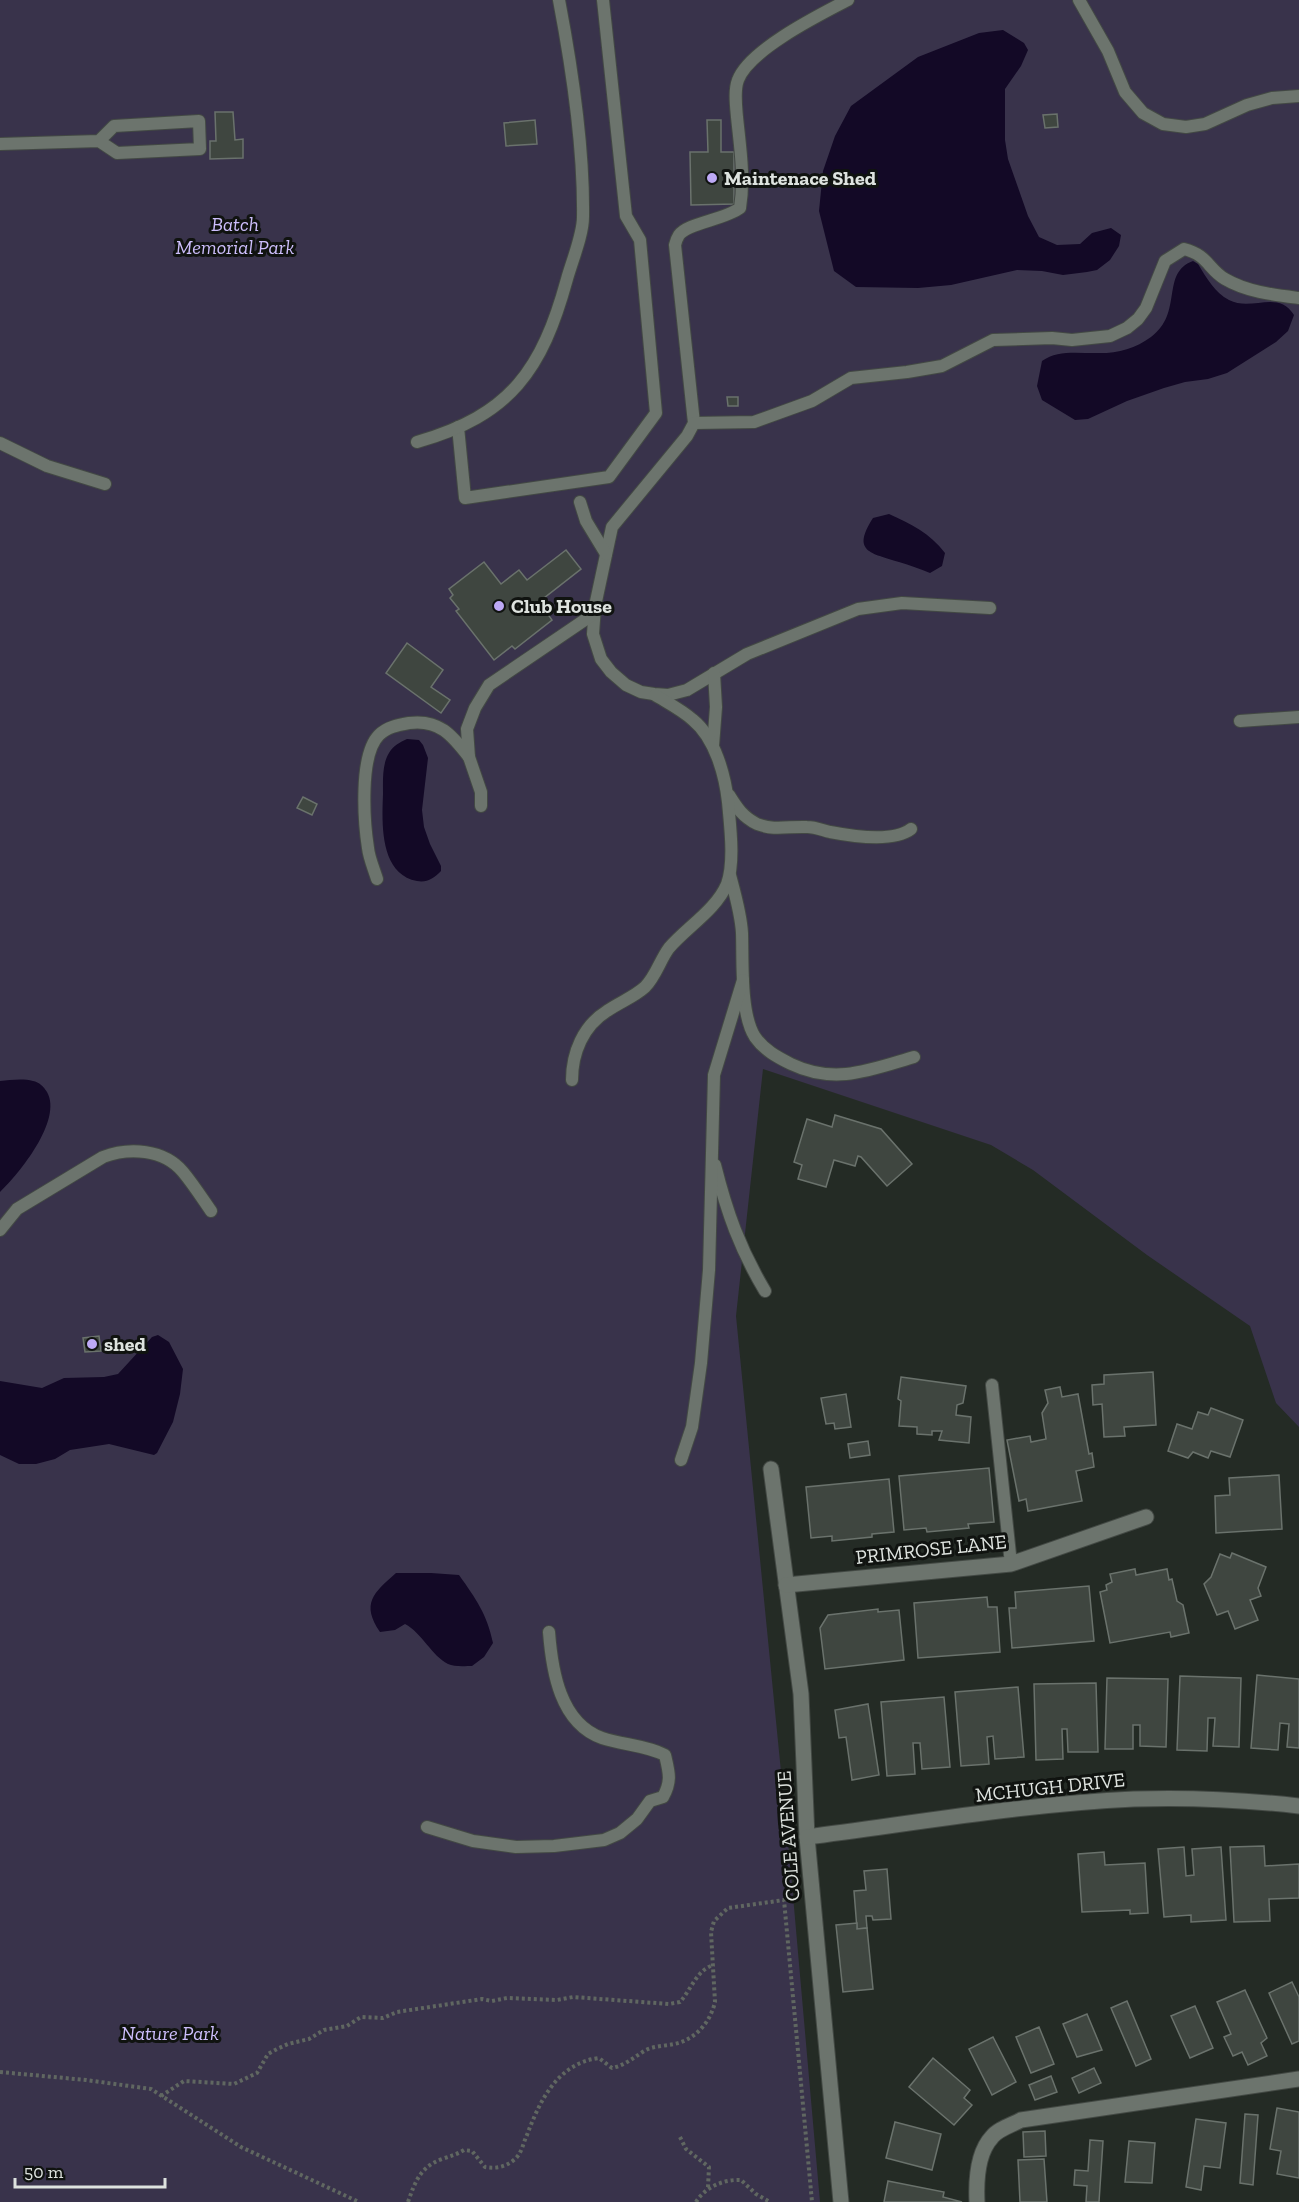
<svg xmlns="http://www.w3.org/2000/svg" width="1299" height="2202" font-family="'Zilla Slab',serif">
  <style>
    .green { fill: #39334b }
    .water { fill: #130926 }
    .building { fill: #3f4640; stroke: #6a726c; stroke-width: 1.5 }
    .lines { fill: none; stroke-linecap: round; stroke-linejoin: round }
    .lane-casing { stroke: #434944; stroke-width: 14 }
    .street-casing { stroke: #434944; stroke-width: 17 }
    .path { stroke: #606761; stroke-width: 4; stroke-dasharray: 3 3; stroke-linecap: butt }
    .lane { stroke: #6c746d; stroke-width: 12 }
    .street { stroke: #6c746d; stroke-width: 15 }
    .poi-dot { fill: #bda9f5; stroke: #101310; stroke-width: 2 }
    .labels { text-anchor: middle; stroke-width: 6; stroke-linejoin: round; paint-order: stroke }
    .poi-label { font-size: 20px; font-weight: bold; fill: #dee3df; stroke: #101310; text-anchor: start }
    .park-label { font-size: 20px; font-style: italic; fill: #cdbefc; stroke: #101310 }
    .street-label { font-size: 20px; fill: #dee3df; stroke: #101310 }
  </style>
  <rect width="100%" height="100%" fill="#242b25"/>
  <!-- green -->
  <polygon class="green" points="0,0 1299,0 1299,1427 1276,1403 1250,1326 1147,1255 1033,1170 991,1145 763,1069 736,1316 791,1873 820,2202 0,2202"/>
  <!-- water -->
  <g class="water">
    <polygon points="1003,30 1024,43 1028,50 1021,66 1005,89 1005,140 1008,159 1028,216 1039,237 1057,245 1080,244 1092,233 1111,228 1121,235 1119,246 1110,260 1097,270 1087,272 1063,275 1042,271 1017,270 951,285 918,288 856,287 834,271 819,211 823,171 835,136 851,106 918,57 979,33"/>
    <path d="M 1193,261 L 1198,264 C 1206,277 1215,293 1229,300 C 1252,312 1278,289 1294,315 L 1288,331 L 1276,342 L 1227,373 L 1208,379 L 1185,382 L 1164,388 L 1127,401 L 1088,419 L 1075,420 L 1042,400 L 1037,386 L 1042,361 C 1057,350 1076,353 1095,353 C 1115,354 1135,349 1151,337 C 1184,313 1160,273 1193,261 Z"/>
    <path d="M 889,514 C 911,524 930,533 945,553 L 942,566 L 930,573 C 920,569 910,565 899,562 C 871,553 851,552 873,518 Z"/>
    <path d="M 407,739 L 419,740 L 423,745 L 428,758 L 422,810 L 424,827 L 430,844 L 441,866 L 441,871 C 434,878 427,883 417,881 C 379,874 382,822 383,794 C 383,781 382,764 389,753 C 393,746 400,742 407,739 Z"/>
    <path d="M 0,1081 C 10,1080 23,1078 33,1081 C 39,1082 44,1087 47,1092 C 63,1120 19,1174 0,1192 Z"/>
    <polygon points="158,1335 169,1342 183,1369 180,1394 173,1422 157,1453 154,1455 109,1444 70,1450 55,1459 36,1464 19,1464 0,1455 0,1381 42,1388 64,1378 104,1377 118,1374 152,1337"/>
    <path d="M 396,1573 L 431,1573 L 459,1575 C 476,1599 487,1614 493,1643 L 484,1657 L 472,1666 C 465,1666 454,1667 448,1664 C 432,1656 422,1633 405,1624 L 395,1630 L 380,1632 C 361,1604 373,1593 396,1573 Z"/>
  </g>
  <!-- building -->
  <g class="building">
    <polygon points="215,112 233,112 235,140 243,139 243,158 210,159 210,141 216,141"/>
    <polygon points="1057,114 1058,127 1045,128 1043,115"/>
    <polygon points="535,120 537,144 506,146 504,123"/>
    <polygon points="707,120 721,120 721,152 734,152 734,204 691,205 690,152 708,152"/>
    <polygon points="727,397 738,397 738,406 728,406"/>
    <polygon points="566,550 581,569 539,602 552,620 515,649 512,646 494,660 456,611 459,609 450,598 453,595 449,589 484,562 501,584 519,570 527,580"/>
    <polygon points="407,643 443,670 431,687 450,700 441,713 386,673"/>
    <polygon points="303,797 317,804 312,815 297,808"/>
    <polygon points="835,1115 881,1129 912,1164 887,1186 861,1157 858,1156 855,1166 834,1160 826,1187 798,1179 802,1165 794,1162 807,1119 832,1127"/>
    <polygon points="99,1336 101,1351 85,1352 83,1338"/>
    <polygon points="1153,1372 1156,1425 1124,1427 1125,1436 1104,1437 1102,1404 1093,1405 1092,1385 1104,1384 1104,1375"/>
    <polygon points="901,1377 966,1386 963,1403 957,1405 956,1415 971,1417 969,1443 939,1440 942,1431 932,1431 932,1435 917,1434 917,1427 899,1426 901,1401 898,1399"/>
    <polygon points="1060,1387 1062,1397 1078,1394 1089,1454 1092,1453 1094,1467 1076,1471 1082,1501 1028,1511 1026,1499 1019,1501 1007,1440 1030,1436 1031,1442 1046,1439 1042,1413 1048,1403 1045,1390"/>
    <polygon points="846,1394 851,1427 835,1429 834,1423 826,1424 821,1398"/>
    <polygon points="1211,1408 1243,1420 1230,1457 1211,1451 1208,1458 1193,1452 1188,1458 1168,1451 1177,1424 1192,1429 1198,1412 1208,1415"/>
    <polygon points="868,1441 870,1455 850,1458 848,1444"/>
    <polygon points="989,1468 994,1522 968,1524 969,1528 927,1532 926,1528 904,1530 899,1476"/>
    <polygon points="1279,1475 1282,1529 1216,1533 1215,1496 1230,1495 1229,1478"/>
    <polygon points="889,1479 894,1532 872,1534 872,1537 832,1541 832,1536 811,1538 806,1487"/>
    <polygon points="1232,1553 1266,1567 1258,1588 1261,1596 1250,1600 1258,1620 1235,1629 1228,1611 1217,1615 1204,1584 1211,1577 1220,1554 1230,1558"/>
    <polygon points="1135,1569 1136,1575 1167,1569 1169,1580 1172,1579 1177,1601 1183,1605 1189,1633 1171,1637 1170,1632 1110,1643 1100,1592 1107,1590 1106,1585 1112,1582 1110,1574"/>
    <polygon points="1089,1586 1094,1641 1012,1648 1009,1608 1016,1608 1015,1592"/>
    <polygon points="987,1597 988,1607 997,1607 1000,1652 918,1658 914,1603"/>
    <polygon points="878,1609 878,1612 899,1610 904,1660 825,1669 820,1628 828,1615"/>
    <polygon points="1257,1675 1299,1679 1299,1748 1287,1747 1289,1724 1280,1723 1278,1750 1251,1748"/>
    <polygon points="1180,1676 1241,1678 1239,1747 1213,1746 1215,1718 1208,1718 1207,1751 1177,1750"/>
    <polygon points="1107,1678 1168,1679 1166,1747 1140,1746 1140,1725 1133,1725 1133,1749 1105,1749"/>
    <polygon points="1096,1683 1098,1752 1068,1752 1067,1729 1062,1729 1063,1759 1036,1760 1034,1684"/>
    <polygon points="1018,1687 1024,1757 995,1759 993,1736 987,1737 989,1764 961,1766 955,1692"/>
    <polygon points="944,1697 950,1767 922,1769 920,1743 913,1743 915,1774 887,1776 881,1702"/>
    <polygon points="868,1704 879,1775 852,1780 846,1737 839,1738 835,1710"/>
    <polygon points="1264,1846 1265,1866 1299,1864 1299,1898 1269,1899 1270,1921 1234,1922 1230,1847"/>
    <polygon points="1184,1847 1186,1876 1194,1875 1192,1849 1221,1847 1226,1920 1191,1922 1191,1915 1164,1917 1158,1849"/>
    <polygon points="1104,1852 1105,1865 1145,1863 1148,1913 1130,1914 1130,1910 1082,1912 1078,1854"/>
    <polygon points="887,1869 891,1919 873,1920 872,1916 866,1916 867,1928 857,1929 854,1891 866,1890 864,1871"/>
    <polygon points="857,1923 857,1929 867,1928 873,1989 843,1992 836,1925"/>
    <polygon points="1292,1982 1299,1997 1299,2041 1292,2044 1269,1993"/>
    <polygon points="1245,1990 1267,2038 1261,2043 1267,2056 1248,2065 1242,2052 1233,2056 1224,2037 1231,2034 1217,2002"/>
    <polygon points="1127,2001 1151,2059 1136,2066 1111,2008"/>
    <polygon points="1195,2006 1213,2048 1190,2058 1171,2016"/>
    <polygon points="1087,2014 1102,2050 1077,2057 1063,2024"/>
    <polygon points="1039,2027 1054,2064 1031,2073 1016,2037"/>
    <polygon points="993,2037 1016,2082 992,2095 969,2049"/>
    <polygon points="933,2058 970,2090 964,2098 972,2105 954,2125 909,2087"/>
    <polygon points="1094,2068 1101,2083 1079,2093 1072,2078"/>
    <polygon points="1051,2076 1057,2092 1035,2100 1029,2085"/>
    <polygon points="1277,2108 1299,2112 1299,2178 1277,2174 1281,2151 1270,2149"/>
    <polygon points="1245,2114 1258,2115 1253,2185 1240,2183"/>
    <polygon points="1196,2119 1226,2123 1220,2168 1204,2166 1201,2190 1186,2187"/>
    <polygon points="895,2122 941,2134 932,2170 886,2158"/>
    <polygon points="1045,2131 1046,2156 1024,2157 1023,2132"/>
    <polygon points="1090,2140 1103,2141 1099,2202 1086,2202 1087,2186 1074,2185 1075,2170 1088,2171"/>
    <polygon points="1129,2141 1155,2143 1152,2183 1125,2182"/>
    <polygon points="1044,2159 1047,2202 1020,2202 1018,2160"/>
    <polygon points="888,2181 944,2192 943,2197 962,2202 884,2202"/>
  </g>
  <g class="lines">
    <defs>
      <g id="lane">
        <path d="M 848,0 C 819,15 749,50 738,80 C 734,90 736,106 737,117 C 740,147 745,177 740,208 C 724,220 687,223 679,235 C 677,238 676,241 675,245 L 694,423 L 687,436 L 612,527 L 595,606 L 593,634 L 601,659 L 611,672 L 626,685 L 641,692 L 654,694 L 668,695 L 687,690 L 747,654 L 858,609 L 902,603 L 990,608"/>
        <polyline points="1079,0 1108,51 1125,92 1143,113 1163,124 1186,127 1205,124 1247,105 1272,98 1299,96"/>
        <polyline points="0,144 99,141 117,153 200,149 199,121 114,126 99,141"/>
        <path d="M 694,423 L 754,422 L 812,401 L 851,378 L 907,372 L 942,366 L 993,340 L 1052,338 L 1072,340 L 1110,336 L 1127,328 L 1138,319 L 1146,308 L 1165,261 L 1184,249 C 1208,255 1208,269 1225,279 C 1247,292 1275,295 1299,298"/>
        <polyline points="458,427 465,498 609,477 656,413 640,240 626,216 603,0"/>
        <path d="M 417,442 C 511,415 542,370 567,279 C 572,261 583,235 583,217 C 584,147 572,68 559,0"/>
        <polyline points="0,443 47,466 105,484"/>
        <polyline points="580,502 586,521 606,554"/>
        <polyline points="1240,721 1299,717"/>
        <polyline points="713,746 716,707 714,673"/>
        <path d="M 729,795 C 737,808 743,817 757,824 C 775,831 789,826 807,827 C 815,827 822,830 830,832 C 851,836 893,843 911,829"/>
        <polyline points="481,806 481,792 469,757 467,729 475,708 489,685 595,613"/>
        <path d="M 730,875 C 735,894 741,914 742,933 C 743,960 740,1014 755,1037 C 764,1050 777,1057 791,1064 C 835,1085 870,1070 914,1057"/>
        <path d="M 377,879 C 374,869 369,858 368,848 C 364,822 359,755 379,735 C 387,727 398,725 409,723 C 439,719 452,735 469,757"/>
        <path d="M 572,1080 C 572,1053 583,1026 607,1011 C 620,1002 634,997 645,987 C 656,976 660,960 669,948 C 687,927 716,910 727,884 C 735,862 730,825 728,802 C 725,775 715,738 693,720 C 682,710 668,703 655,695"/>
        <path d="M 715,1165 C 727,1213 740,1249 765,1291"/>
        <path d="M 0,1230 L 17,1209 L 103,1157 C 129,1147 164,1149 183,1172 C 193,1184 202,1198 211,1211"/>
        <polyline points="992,1385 1011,1564"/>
        <polyline points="681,1460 692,1427 701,1363 709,1270 714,1075 743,980"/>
        <path d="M 427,1827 L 473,1841 L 516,1847 L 554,1846 L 604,1840 L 620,1833 L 637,1819 L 650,1801 L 663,1797 C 672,1781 669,1772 665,1755 C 645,1745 623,1745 602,1738 C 560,1723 552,1671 549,1632"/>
      </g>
      <g id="street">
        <polyline points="771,1469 801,1694 807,1837 841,2202"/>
        <polyline points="786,1585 1011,1564 1146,1517"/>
        <path d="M 807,1837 C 916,1823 1025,1804 1134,1799 C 1189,1797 1245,1800 1299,1806"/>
        <path d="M 977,2202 C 976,2181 977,2153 992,2137 C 998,2129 1012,2125 1021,2120 L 1299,2079"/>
      </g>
    </defs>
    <!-- lane casing -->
    <use href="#lane" class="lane-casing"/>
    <!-- street casing -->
    <use href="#street" class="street-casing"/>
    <!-- path -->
    <g class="path">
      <polyline points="0,2072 86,2080 151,2089 241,2147 359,2202"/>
      <path d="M 161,2096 L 184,2081 L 234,2084 L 257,2073 L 268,2054 L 277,2049 L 288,2044 L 309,2039 L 324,2030 L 347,2026 L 361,2017 L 383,2018 L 397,2012 L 482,1999 L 492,2001 L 507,1998 L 557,2000 L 573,1997 L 669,2004 L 680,2002 C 691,1990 697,1969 714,1965"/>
      <polyline points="680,2137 686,2149 709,2167 708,2187"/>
      <path d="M 408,2202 C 415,2182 420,2167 442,2159 C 450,2156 456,2155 464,2150 L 472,2151 L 485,2167 C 496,2169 506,2167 515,2159 C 522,2153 523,2143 527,2135 C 540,2100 558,2063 599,2058 L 612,2068 C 626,2065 634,2057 646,2050 C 654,2046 665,2046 674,2044 C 695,2040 710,2023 715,2002 L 711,1932 L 714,1921 L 728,1908 L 784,1900 L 812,2202"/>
      <path d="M 696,2202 C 705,2187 724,2179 741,2180 L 756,2194 L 770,2202"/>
    </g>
    <!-- lane -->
    <use href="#lane" class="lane"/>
    <!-- street -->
    <use href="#street" class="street"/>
  </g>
  <!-- markers -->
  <g class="poi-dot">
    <circle cx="712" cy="178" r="6"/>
    <circle cx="499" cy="606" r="6"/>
    <circle cx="92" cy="1344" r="6"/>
  </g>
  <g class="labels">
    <!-- poi labels -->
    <g class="poi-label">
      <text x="724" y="185">Maintenace Shed</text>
      <text x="511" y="613">Club House</text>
      <text x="104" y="1351">shed</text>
    </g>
    <!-- park labels -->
    <g class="park-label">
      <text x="235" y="231">Batch<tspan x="235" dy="23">Memorial Park</tspan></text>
      <text x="170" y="2040">Nature Park</text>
    </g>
    <!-- street labels -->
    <g class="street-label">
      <text transform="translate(931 1549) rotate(-6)" y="7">PRIMROSE LANE</text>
      <text transform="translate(1050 1787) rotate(-6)" y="7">MCHUGH DRIVE</text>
      <text transform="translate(788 1836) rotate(-94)" y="7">COLE AVENUE</text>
    </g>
  </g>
  <!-- scale -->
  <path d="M15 2178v9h150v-9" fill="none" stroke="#dee3df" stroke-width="3"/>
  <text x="24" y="2178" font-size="18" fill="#dee3df" stroke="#101310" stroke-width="4.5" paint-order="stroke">50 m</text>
</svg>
